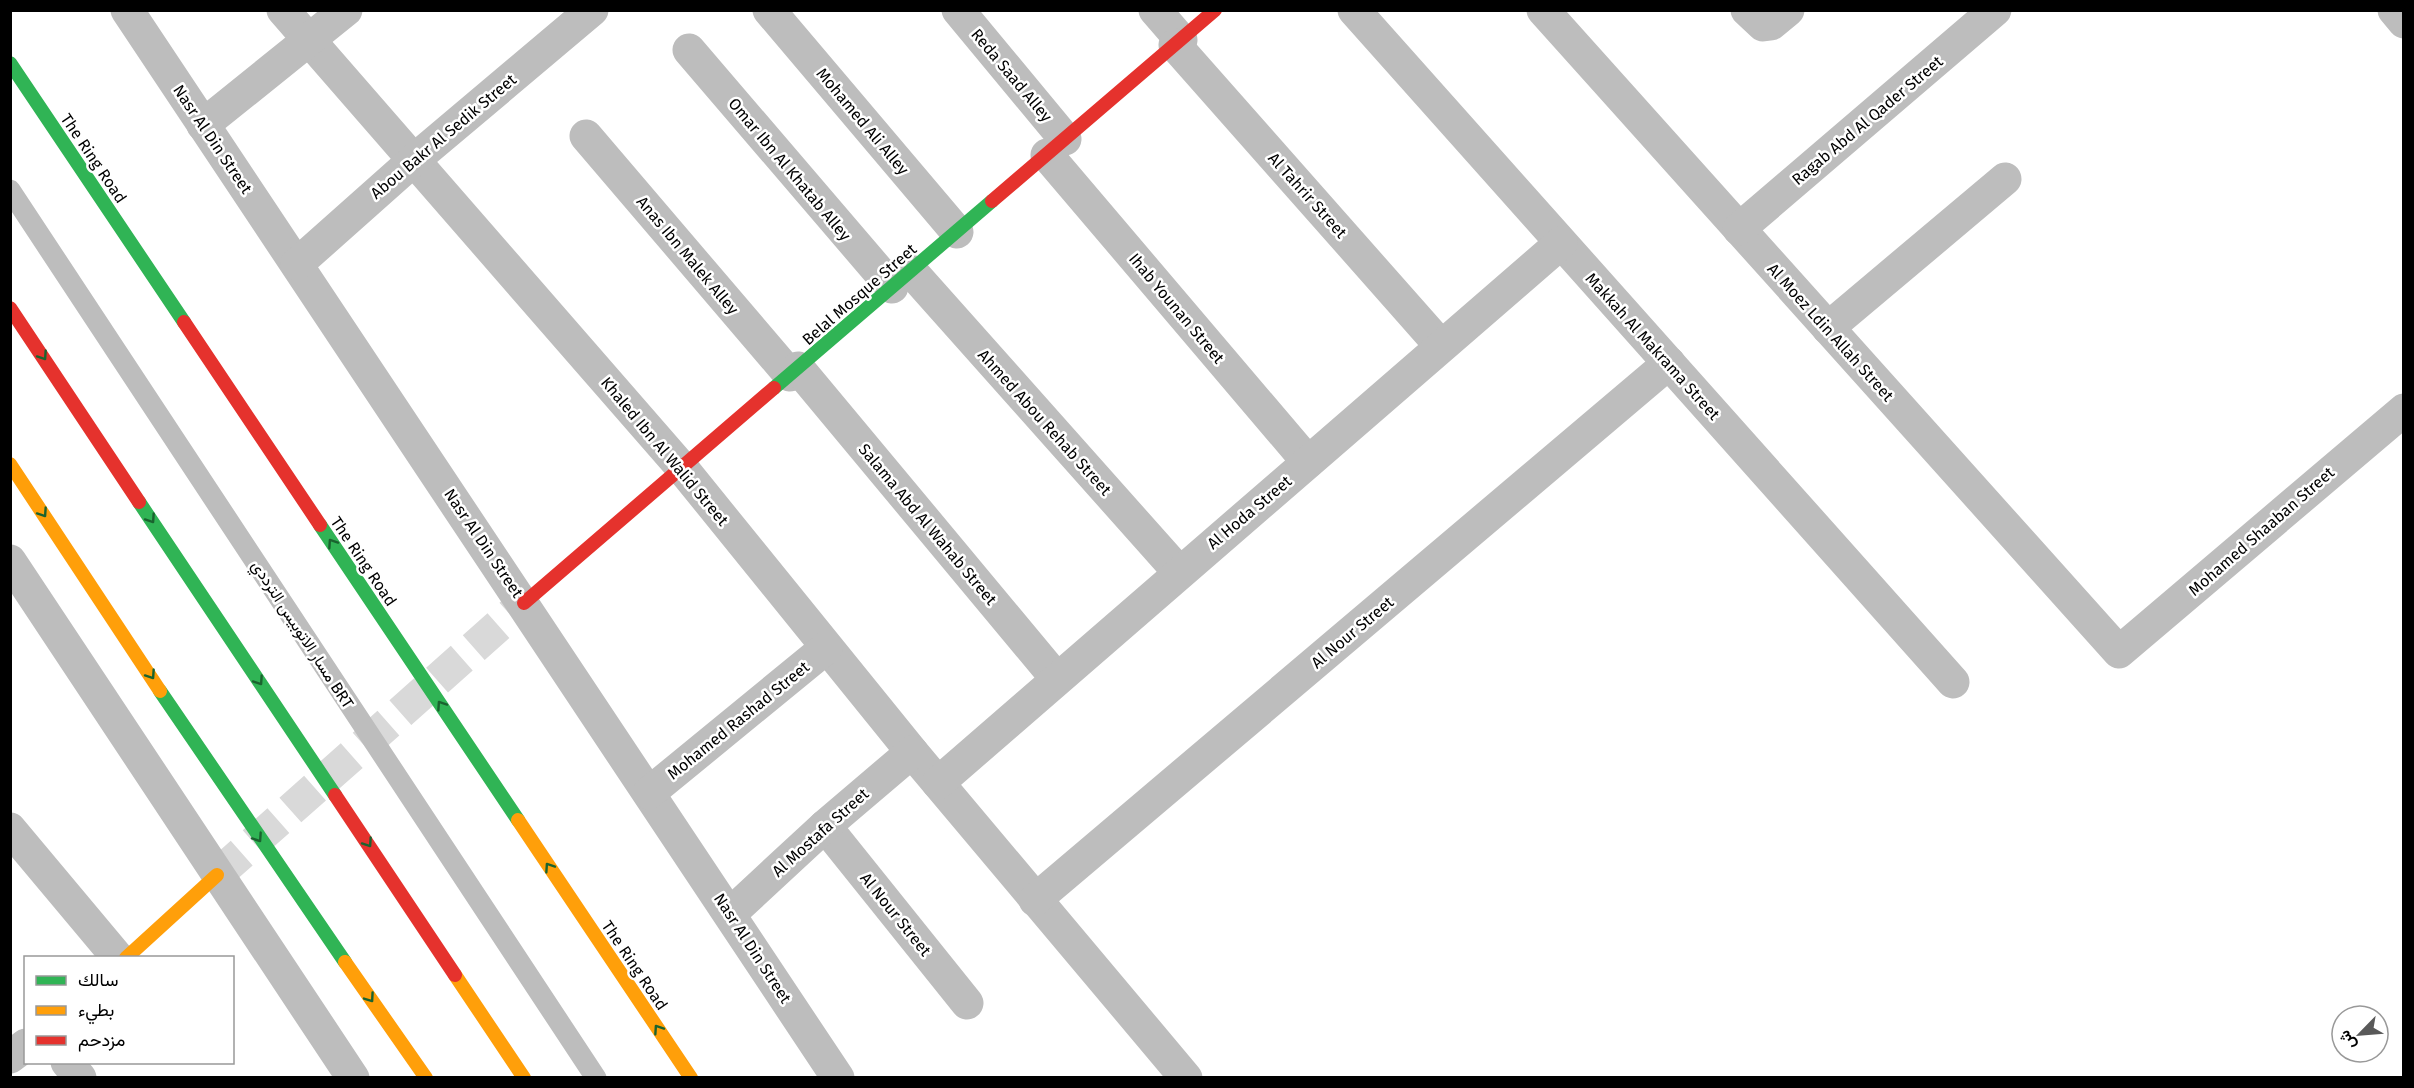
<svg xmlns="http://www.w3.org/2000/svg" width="2414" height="1088" font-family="'Fira Sans',Vazirmatn,sans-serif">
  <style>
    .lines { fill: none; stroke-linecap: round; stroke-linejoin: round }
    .secondary-tunnel { stroke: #d9d9d9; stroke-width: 33; stroke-dasharray: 33 16; stroke-linecap: butt }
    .lane { stroke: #bdbdbd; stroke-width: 21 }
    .street { stroke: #bdbdbd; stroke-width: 33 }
    .fast { stroke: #30b455; stroke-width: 14 }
    .slow { stroke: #ff9f0a; stroke-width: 14 }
    .jam { stroke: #e5322d; stroke-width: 14 }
    .oneway { stroke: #1a632f }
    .labels { text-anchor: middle; stroke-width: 5; stroke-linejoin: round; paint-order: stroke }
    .street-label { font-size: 16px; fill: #000; stroke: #fff }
  </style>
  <rect width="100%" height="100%" fill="#fff"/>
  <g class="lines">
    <!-- secondary-tunnel -->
    <polyline class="secondary-tunnel" points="217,875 524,603"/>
    <!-- lane -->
    <polyline class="lane" points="10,190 596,1078"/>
    <!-- street -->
    <g class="street">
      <polyline points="127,10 838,1078"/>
      <polyline points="283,10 682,468 912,752 1186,1078"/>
      <polyline points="769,10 957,232"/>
      <polyline points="958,10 1065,139"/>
      <polyline points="1155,10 1181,40"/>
      <polyline points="1354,10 1953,682"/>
      <polyline points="1543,10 2119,652 2404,410"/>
      <polyline points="1747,10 1763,25 1771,24 1788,10"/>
      <polyline points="2394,10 2404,22"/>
      <polyline points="1175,45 1441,346"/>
      <polyline points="689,50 892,287"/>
      <polyline points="203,125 346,10"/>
      <polyline points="586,136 790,375"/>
      <polyline points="1047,155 1308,462"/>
      <polyline points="1739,229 1995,10"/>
      <polyline points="297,264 414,160 592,10"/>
      <polyline points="911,271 1179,572"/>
      <polyline points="1828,328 2005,179"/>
      <polyline points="798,368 1057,679"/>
      <polyline points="10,561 353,1078"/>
      <polyline points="938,783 1561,243"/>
      <polyline points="649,793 826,648"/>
      <polyline points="825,826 967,1003"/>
      <polyline points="10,829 118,958"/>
      <polyline points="1035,900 1669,363"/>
      <polyline points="730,914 825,826 912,752"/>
      <polyline points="10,1057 26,1045"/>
      <polyline points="67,1062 80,1078"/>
    </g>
    <!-- fast -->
    <g class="fast">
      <polyline points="10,63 184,322"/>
      <polyline points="774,388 992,201"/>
      <polyline points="139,502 335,795"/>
      <polyline points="320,525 518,820"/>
      <polyline points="160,691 345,962"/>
    </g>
    <!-- slow -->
    <g class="slow">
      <polyline points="10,464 160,691"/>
      <polyline points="518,820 691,1078"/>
      <polyline points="126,958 217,875"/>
      <polyline points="345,962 426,1078"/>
      <polyline points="455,975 524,1078"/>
    </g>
    <!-- jam -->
    <g class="jam">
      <polyline points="992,201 1215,10"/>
      <polyline points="10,308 139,502"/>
      <polyline points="184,322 320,525"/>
      <polyline points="524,603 774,388"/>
      <polyline points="335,795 455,975"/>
    </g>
  </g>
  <!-- one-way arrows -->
  <defs><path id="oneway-chevron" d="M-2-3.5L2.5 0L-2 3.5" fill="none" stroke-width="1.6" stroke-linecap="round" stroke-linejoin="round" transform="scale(1.5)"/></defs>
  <g class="oneway">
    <use href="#oneway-chevron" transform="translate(43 356) rotate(56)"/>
    <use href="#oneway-chevron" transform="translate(43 513) rotate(56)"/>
    <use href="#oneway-chevron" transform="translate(151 519) rotate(56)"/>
    <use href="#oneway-chevron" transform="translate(332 543) rotate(-124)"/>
    <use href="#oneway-chevron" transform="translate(151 675) rotate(56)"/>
    <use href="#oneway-chevron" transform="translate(259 681) rotate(56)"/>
    <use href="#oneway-chevron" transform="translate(441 705) rotate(-124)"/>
    <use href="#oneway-chevron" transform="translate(258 838) rotate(56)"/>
    <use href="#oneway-chevron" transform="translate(368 843) rotate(56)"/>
    <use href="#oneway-chevron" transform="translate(549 867) rotate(-124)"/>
    <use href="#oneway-chevron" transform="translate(370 998) rotate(55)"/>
    <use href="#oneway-chevron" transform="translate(658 1029) rotate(-124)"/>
  </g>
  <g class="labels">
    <!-- street labels -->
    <g class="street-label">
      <text transform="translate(1012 75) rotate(50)" y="6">Reda Saad Alley</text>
      <text transform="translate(1867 120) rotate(-40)" y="6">Ragab Abd Al Qader Street</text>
      <text transform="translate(863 121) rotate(50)" y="6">Mohamed Ali Alley</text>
      <text transform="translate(443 136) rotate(-40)" y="6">Abou Bakr Al Sedik Street</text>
      <text transform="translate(213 139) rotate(56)" y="6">Nasr Al Din Street</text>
      <text transform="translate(94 158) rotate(56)" y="6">The Ring Road</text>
      <text transform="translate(790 169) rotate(50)" y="6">Omar Ibn Al Khatab Alley</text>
      <text transform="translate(1308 195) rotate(48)" y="6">Al Tahrir Street</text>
      <text transform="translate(688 255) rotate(50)" y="6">Anas Ibn Malek Alley</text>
      <text transform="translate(859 294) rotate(-41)" y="6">Belal Mosque Street</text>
      <text transform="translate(1177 308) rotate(50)" y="6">Ihab Younan Street</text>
      <text transform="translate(1831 332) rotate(48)" y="6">Al Moez Ldin Allah Street</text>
      <text transform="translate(1653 346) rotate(48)" y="6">Makkah Al Makrama Street</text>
      <text transform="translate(1045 422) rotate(48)" y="6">Ahmed Abou Rehab Street</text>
      <text transform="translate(665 451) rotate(50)" y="6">Khaled Ibn Al Walid Street</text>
      <text transform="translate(1249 512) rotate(-40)" y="6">Al Hoda Street</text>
      <text transform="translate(928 524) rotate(50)" y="6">Salama Abd Al Wahab Street</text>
      <text transform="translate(2261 531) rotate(-41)" y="6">Mohamed Shaaban Street</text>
      <text transform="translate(484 543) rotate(56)" y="6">Nasr Al Din Street</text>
      <text transform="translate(364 561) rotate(56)" y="6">The Ring Road</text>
      <text transform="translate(1352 632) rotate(-40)" y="6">Al Nour Street</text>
      <text transform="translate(303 634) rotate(57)" y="6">مسار الاتوبيس الترددي BRT</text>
      <text transform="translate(738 720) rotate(-39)" y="6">Mohamed Rashad Street</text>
      <text transform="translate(820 832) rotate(-42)" y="6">Al Mostafa Street</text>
      <text transform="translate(896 914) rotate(51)" y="6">Al Nour Street</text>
      <text transform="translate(753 948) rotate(57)" y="6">Nasr Al Din Street</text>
      <text transform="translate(635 965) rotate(56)" y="6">The Ring Road</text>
    </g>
  </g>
  <!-- border -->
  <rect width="2414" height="1088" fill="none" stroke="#000000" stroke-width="24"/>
  <!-- legend -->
  <rect x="24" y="956" width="210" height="108" fill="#ffffff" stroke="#999999" stroke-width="1.5"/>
  <rect x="36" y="976" width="30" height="9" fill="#30b455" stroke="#999999" stroke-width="1.5"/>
  <text x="78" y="986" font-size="18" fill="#000000">سالك</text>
  <rect x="36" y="1006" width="30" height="9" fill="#ff9f0a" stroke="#999999" stroke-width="1.5"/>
  <text x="78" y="1016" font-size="18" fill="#000000">بطيء</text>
  <rect x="36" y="1036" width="30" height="9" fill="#e5322d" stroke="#999999" stroke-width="1.5"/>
  <text x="78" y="1046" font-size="18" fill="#000000">مزدحم</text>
  <!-- north arrow -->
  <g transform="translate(2360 1034) rotate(245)"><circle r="28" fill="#ffffff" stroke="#999999" stroke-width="1.5"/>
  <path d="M0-4.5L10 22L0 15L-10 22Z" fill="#595959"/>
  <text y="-9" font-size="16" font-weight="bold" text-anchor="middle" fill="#000000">ش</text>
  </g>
</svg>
